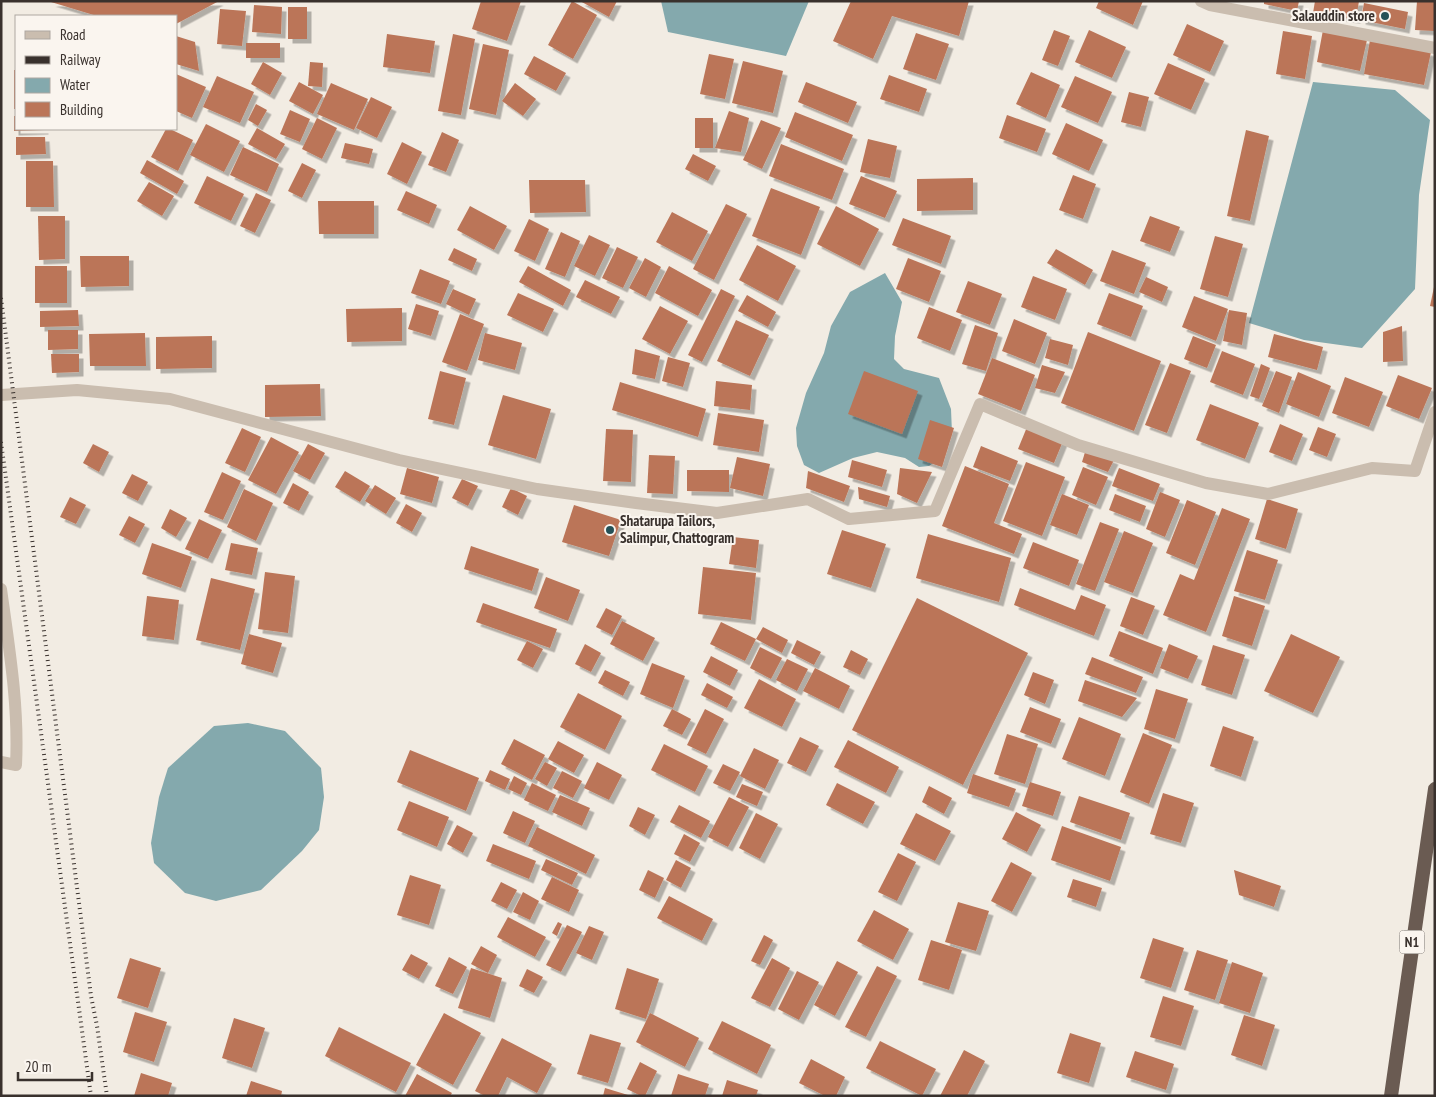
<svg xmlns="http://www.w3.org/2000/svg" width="1436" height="1097" font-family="'PT Sans Narrow',sans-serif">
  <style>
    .water { fill: #84a9ad }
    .building { fill: #bb7558; filter: url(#shadow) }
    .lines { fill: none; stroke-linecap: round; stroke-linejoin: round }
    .minor { stroke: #cabdaf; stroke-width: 12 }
    .trunk { stroke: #6a5b52; stroke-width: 14 }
    .rail { stroke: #39312d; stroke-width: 4; stroke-dasharray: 1 4; stroke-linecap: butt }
    .poi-dot { fill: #255157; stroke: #faf5ef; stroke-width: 2 }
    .labels { text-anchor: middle; stroke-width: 4; stroke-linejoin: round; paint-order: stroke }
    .shield { fill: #faf5ef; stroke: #736c67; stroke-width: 1 }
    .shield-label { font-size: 14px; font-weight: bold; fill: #39312d }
    .poi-label { font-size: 15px; font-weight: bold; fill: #39312d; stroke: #faf5ef; text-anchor: end }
  </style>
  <defs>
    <filter id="shadow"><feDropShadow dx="4.5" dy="4.5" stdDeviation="0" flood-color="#0004"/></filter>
  </defs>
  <rect width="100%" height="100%" fill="#f2ece3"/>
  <!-- water -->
  <g class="water">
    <polygon points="661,1 809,1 786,56 668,32"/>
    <polygon points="1313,82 1395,90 1430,120 1419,195 1415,289 1362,348 1304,340 1249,323"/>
    <polygon points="885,273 902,302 895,336 894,359 904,369 939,378 951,409 952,433 939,459 929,466 919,467 905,458 877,452 853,458 819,473 804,465 797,446 796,428 806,393 824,353 831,326 850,292"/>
    <polygon points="248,723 285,731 321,768 324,797 319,830 302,851 261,890 216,901 185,893 154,863 151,843 159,797 168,768 214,726"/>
  </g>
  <!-- building -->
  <g class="building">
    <polygon points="219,1 176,24 176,16 97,16 51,2"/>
    <polygon points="481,1 521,1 507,41 472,29"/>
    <polygon points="572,1 597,15 573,59 548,45"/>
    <polygon points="580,1 617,1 609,17"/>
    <polygon points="851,1 969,1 959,36 892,16 873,59 833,41"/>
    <polygon points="1099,1 1143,1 1133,25 1096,8"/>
    <polygon points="1264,1 1299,1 1297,11 1264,4"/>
    <polygon points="1315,1 1359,1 1356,19 1313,13"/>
    <polygon points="1417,1 1435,1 1435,31 1415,30"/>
    <polygon points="1364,3 1408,12 1405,29 1361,20"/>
    <polygon points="254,5 282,7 281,34 252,32"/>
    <rect x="288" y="7" width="19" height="32"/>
    <polygon points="220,9 246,11 242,46 217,44"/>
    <polygon points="1187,24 1224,41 1210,72 1173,55"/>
    <polygon points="1054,30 1070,36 1058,66 1042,60"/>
    <polygon points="1089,30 1126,47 1112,78 1075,62"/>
    <polygon points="1323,30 1367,40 1360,71 1317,62"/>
    <polygon points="1283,31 1312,36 1305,79 1276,74"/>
    <polygon points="916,33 949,44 936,80 903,69"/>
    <polygon points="387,34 435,41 430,73 383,67"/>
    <polygon points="453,34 475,39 461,115 438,111"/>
    <polygon points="176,36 195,42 199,71 176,64"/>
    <polygon points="1370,40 1431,52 1424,85 1364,74"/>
    <rect x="246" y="43" width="34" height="15"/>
    <polygon points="483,44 509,50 496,115 469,109"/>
    <polygon points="709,54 734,59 725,99 700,94"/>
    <polygon points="534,56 566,73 556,91 524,74"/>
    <polygon points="743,61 783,71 773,113 732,103"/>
    <polygon points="263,62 282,73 270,95 251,84"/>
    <polygon points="310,62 323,63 322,87 308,86"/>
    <polygon points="1168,63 1205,79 1191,110 1154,94"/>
    <rect x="14" y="70" width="2" height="39"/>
    <polygon points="1031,72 1060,85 1046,118 1016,104"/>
    <polygon points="176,74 206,87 192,118 176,111"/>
    <polygon points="889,75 927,89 919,112 880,99"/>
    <polygon points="217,76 254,92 240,123 203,107"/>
    <polygon points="1075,76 1112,92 1098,123 1061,107"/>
    <polygon points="299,82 323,95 313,114 289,101"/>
    <polygon points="806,82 857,102 848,123 798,102"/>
    <polygon points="331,83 368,99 354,130 317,114"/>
    <polygon points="515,83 536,99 523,116 502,101"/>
    <polygon points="1129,92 1149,97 1141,127 1121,122"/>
    <polygon points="371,97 392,107 377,138 356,128"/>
    <polygon points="256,104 267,110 258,126 248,120"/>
    <polygon points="290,110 310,119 300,142 280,134"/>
    <polygon points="729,111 749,118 741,152 715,148"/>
    <polygon points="795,112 853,135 842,161 785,137"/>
    <polygon points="1007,115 1046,129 1037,152 999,138"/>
    <polygon points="14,116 16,116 16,129 44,129 44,130 14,131"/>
    <polygon points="317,118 337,128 322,159 302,149"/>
    <rect x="695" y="118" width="18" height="30"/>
    <polygon points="761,120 781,128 762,169 743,160"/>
    <polygon points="1066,123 1103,140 1089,171 1052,154"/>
    <polygon points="206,124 240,141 224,172 190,155"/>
    <polygon points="257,128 285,144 276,159 248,144"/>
    <polygon points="166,129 170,129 193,140 178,171 151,157"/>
    <polygon points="1246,130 1269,136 1250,221 1227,216"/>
    <polygon points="442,132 459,140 446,172 428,165"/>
    <polygon points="16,137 45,137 46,154 16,155"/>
    <polygon points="868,139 897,146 890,178 860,172"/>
    <polygon points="402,142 422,152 407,184 387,174"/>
    <polygon points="345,143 373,149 369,164 341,158"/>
    <polygon points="781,144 844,169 832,200 769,176"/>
    <polygon points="243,147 279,164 267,192 230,175"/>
    <polygon points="693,154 716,166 708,181 685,169"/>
    <polygon points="147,160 184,181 177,194 140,173"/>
    <polygon points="26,161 53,161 54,207 26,207"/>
    <polygon points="302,163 316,170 302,198 288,191"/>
    <polygon points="1073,175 1096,184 1083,219 1059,210"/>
    <polygon points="207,176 244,194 231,221 194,203"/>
    <polygon points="861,176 897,191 885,218 849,204"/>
    <polygon points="973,178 973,210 917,211 917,179"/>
    <polygon points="529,180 585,180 586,212 530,213"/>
    <polygon points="149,182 174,196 162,216 137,201"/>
    <polygon points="771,188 820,207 801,255 752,236"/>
    <polygon points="406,191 437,205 429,224 397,210"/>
    <polygon points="256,193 271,200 255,233 240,226"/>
    <polygon points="318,201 374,201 374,234 319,234"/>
    <polygon points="726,204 747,214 714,280 693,269"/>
    <polygon points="470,206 507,226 494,250 457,230"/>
    <polygon points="836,206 879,229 860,266 817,244"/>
    <polygon points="672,212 708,231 692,261 656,242"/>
    <polygon points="38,216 65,216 65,259 39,260"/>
    <polygon points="1150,216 1180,227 1170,252 1140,241"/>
    <polygon points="903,218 951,236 941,264 892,245"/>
    <polygon points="529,219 549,229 535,261 514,251"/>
    <polygon points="561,232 580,241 565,277 545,269"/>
    <polygon points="589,235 610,245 595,276 574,266"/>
    <polygon points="1215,236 1243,244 1228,297 1200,289"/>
    <polygon points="757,245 796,266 778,301 739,280"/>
    <polygon points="617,247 638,257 623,288 602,278"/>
    <polygon points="454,248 477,259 472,271 448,260"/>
    <polygon points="1056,249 1093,270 1085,285 1047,263"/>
    <polygon points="1112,250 1146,263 1134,294 1100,281"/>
    <polygon points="80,256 129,256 129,286 81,287"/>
    <polygon points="645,258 661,267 646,297 629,288"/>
    <polygon points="908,258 941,271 929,302 896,289"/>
    <rect x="35" y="266" width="32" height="37"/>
    <polygon points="528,266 571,290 563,306 519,282"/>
    <polygon points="669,266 712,290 698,316 655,293"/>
    <polygon points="420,269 450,281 441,304 411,293"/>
    <polygon points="1033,276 1067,289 1055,320 1021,307"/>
    <polygon points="1146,277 1168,287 1162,302 1139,292"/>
    <polygon points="585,280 620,297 611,314 576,297"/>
    <polygon points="968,281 1002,294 990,325 956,312"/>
    <polygon points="1434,287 1435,287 1435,307 1430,306"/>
    <polygon points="453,289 476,299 469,315 446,304"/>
    <polygon points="721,289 735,296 702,362 688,355"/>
    <polygon points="518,293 554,309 543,332 507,315"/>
    <polygon points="1109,293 1143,306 1131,337 1097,324"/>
    <polygon points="747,295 776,312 768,327 738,311"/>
    <polygon points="1194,296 1228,309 1216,341 1182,327"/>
    <polygon points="416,304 439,311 431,336 408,329"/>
    <polygon points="660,306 688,321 670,354 642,339"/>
    <polygon points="929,307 962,320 950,351 917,338"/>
    <polygon points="402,308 402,341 347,342 346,309"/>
    <polygon points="78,310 79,326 40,327 40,311"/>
    <polygon points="1229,310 1247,313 1242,345 1223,341"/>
    <polygon points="460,314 484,324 467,371 442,362"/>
    <polygon points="1014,319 1047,333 1035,364 1002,351"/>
    <polygon points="736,320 769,335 750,376 717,361"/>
    <polygon points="975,325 998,333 986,371 962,364"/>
    <polygon points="1402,326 1403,361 1383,362 1383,332"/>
    <polygon points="48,330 78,330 78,349 48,350"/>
    <polygon points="1088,332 1161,361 1134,431 1061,403"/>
    <polygon points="145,333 146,366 90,366 89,334"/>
    <polygon points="485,333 522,343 515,370 478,360"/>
    <polygon points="1274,334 1323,347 1317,370 1268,357"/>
    <polygon points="212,336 212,368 156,369 156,337"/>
    <polygon points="1193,336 1216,345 1207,368 1184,359"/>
    <polygon points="1050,339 1073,345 1068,365 1045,358"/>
    <polygon points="635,349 660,356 655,379 632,374"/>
    <polygon points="1222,351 1255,364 1243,395 1210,382"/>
    <polygon points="51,354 79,354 79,372 52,373"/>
    <polygon points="668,357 690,363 683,387 662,381"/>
    <polygon points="992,358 1035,375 1021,411 978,394"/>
    <polygon points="1170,363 1191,371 1167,433 1145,425"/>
    <polygon points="1261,364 1270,368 1259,399 1250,396"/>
    <polygon points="1042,365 1065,372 1055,393 1035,388"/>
    <polygon points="440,371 466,378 454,425 428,419"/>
    <polygon points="864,371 918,391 902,434 848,414"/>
    <polygon points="1276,371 1292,377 1279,413 1262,406"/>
    <polygon points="1298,372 1331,386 1319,417 1286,404"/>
    <polygon points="1398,375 1432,388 1419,419 1386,406"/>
    <polygon points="1345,377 1383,392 1369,427 1332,413"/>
    <polygon points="716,381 752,385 750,410 714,406"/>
    <polygon points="620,382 706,409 698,437 612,410"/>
    <polygon points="320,384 321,416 265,417 265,385"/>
    <polygon points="503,395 551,409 536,459 488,445"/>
    <polygon points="1210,404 1259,423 1245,459 1196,440"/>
    <polygon points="718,413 764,420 759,452 713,445"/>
    <polygon points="930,420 954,428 942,467 918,459"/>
    <polygon points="1280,424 1303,434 1292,461 1269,452"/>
    <polygon points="1027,427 1063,441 1054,463 1018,449"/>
    <polygon points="1318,427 1336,434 1327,457 1309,450"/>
    <polygon points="242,428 261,437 245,472 225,463"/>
    <polygon points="606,429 633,430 631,482 603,481"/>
    <polygon points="271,437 299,452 276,494 248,480"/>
    <polygon points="93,444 109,452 99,472 83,463"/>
    <polygon points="308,444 325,453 310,480 293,471"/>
    <polygon points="981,446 1018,461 1010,481 973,467"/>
    <polygon points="1086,449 1114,460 1108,472 1082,462"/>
    <polygon points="649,455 675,456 673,494 647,493"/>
    <polygon points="737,457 770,464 763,496 730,488"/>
    <polygon points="852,460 887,470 882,487 848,477"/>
    <polygon points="1026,462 1065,477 1042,536 1003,521"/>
    <polygon points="965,466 1009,484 994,523 1022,534 1014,554 942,526"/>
    <polygon points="1083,467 1108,477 1096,505 1072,495"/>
    <polygon points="407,468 439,477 432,503 400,494"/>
    <polygon points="900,468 932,472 917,503 897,494"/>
    <polygon points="1119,468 1160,484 1153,501 1112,486"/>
    <polygon points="687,470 729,470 729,492 687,491"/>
    <polygon points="345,471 370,486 360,502 335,487"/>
    <polygon points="808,471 850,486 844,502 806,488"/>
    <polygon points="222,472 241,481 223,520 204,512"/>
    <polygon points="132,474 148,482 138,501 122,493"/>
    <polygon points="462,479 478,486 468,506 452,498"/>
    <polygon points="293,483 309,492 299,511 283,503"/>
    <polygon points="375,485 396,498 386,514 365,501"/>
    <polygon points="858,487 890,496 887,507 859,499"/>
    <polygon points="511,488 527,496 518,515 502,507"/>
    <polygon points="244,489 273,503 256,541 227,527"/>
    <polygon points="1160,492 1180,500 1165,537 1146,529"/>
    <polygon points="1062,494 1089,505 1077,535 1050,525"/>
    <polygon points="1115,494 1146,506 1140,522 1109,510"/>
    <polygon points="70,497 86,505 76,524 60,517"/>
    <polygon points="1267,499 1298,509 1286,549 1255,539"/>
    <polygon points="1187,500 1216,512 1195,565 1166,553"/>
    <polygon points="406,504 422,513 412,532 396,523"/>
    <polygon points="574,505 621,520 609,556 562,542"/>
    <polygon points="1222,508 1250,519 1206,632 1163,615 1180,574 1194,580"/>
    <polygon points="170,509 187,518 176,537 161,528"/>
    <polygon points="129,516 145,524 135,543 119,535"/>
    <polygon points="199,519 222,530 208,559 185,549"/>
    <polygon points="1100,522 1119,529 1095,591 1076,584"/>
    <polygon points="842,530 886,544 871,588 827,574"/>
    <polygon points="1124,531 1153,543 1133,593 1104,582"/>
    <polygon points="928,534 1011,558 999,602 916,578"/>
    <polygon points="733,537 759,540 756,568 729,564"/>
    <polygon points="1033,542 1079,560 1069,586 1023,568"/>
    <polygon points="152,543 192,557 181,588 142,574"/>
    <polygon points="231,543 258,548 252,575 225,570"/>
    <polygon points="471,546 539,569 532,591 464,569"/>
    <polygon points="1247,550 1278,560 1265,600 1234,591"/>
    <polygon points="703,567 756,573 751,620 698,614"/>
    <polygon points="265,572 295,576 288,633 258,629"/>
    <polygon points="546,577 580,590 568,621 534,608"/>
    <polygon points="211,578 255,589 240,650 196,640"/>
    <polygon points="1020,588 1075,610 1081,595 1106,605 1094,636 1014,605"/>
    <polygon points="147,596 179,600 174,640 142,636"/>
    <polygon points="1234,596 1265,606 1252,646 1222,636"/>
    <polygon points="1131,597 1155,606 1143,635 1120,626"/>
    <polygon points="917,598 1028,653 963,785 852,730"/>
    <polygon points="483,603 557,629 550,648 476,622"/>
    <polygon points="606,608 622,616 612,635 596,627"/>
    <polygon points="622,621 655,638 643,661 610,644"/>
    <polygon points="721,622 756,639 763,627 788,640 782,653 756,639 745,661 710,644"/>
    <polygon points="1119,631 1163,648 1153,674 1109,656"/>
    <polygon points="249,634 282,643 273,673 241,664"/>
    <polygon points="1291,634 1340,657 1313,713 1264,691"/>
    <polygon points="797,640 821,652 814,665 791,653"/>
    <polygon points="527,641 543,649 533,668 517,660"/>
    <polygon points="585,644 601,653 591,672 575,664"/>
    <polygon points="1169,644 1198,656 1188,679 1160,668"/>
    <polygon points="1213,645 1245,655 1232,695 1201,685"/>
    <polygon points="760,647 782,658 771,679 750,668"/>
    <polygon points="851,650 868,659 860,675 843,667"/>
    <polygon points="711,656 738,670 730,686 703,672"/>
    <polygon points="1092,657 1143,677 1136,693 1085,674"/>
    <polygon points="787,659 808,669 797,691 776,680"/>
    <polygon points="652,663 685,676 673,708 640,694"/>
    <polygon points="815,668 850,686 839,709 803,691"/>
    <polygon points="605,670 630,682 623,696 598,683"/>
    <polygon points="1033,672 1054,680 1045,704 1024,695"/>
    <polygon points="759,679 796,699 782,727 744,708"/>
    <polygon points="1085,680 1137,698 1122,717 1078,701"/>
    <polygon points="707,683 733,697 727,708 701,695"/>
    <polygon points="1156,689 1188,699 1175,739 1144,729"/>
    <polygon points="578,693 622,716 605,750 560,727"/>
    <polygon points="1030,707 1061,719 1051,744 1020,732"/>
    <polygon points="672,709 691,719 682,735 663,726"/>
    <polygon points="705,709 724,719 706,754 687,745"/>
    <polygon points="1079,717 1121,734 1105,776 1062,759"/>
    <polygon points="1223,726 1254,737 1241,777 1210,766"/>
    <polygon points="1143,733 1172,745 1149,804 1120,792"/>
    <polygon points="1007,734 1038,744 1025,784 994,774"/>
    <polygon points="800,737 819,746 806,772 787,763"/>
    <polygon points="514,739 545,755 532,780 501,764"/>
    <polygon points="848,740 899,767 886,793 834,767"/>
    <polygon points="558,741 584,755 574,773 548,759"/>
    <polygon points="664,744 708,766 695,792 651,770"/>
    <polygon points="754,748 779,760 765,789 740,776"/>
    <polygon points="410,750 479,778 466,811 397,782"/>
    <polygon points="545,762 557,768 547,786 535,779"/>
    <polygon points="597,762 622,775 609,800 584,788"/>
    <polygon points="723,764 740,772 730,791 713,783"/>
    <polygon points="490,770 510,779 505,790 485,781"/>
    <polygon points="562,771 582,781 573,798 553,788"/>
    <polygon points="973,774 1016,789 1009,807 967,793"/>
    <polygon points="514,776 527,783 521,795 508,789"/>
    <polygon points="1030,782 1061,792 1053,816 1022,806"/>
    <polygon points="532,783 556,795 548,811 524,800"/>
    <polygon points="837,783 875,802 863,824 826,805"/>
    <polygon points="742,784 763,792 757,806 736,797"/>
    <polygon points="929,786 952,798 944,814 922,802"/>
    <polygon points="1163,793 1194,803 1181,843 1150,834"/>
    <polygon points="560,795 590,808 582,826 552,812"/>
    <polygon points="1079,796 1130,813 1121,840 1070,822"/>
    <polygon points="729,797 749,807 728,847 708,837"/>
    <polygon points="409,801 449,817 437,847 397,830"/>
    <polygon points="679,805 710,821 701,838 670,822"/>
    <polygon points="638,807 655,815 645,835 629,826"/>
    <polygon points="513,811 535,821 525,843 503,833"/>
    <polygon points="1016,812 1041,825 1027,852 1002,839"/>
    <polygon points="756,813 778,824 760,859 739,848"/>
    <polygon points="916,813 951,831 935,861 900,844"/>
    <polygon points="457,825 473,833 463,853 447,844"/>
    <polygon points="1062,826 1121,847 1110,881 1051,860"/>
    <polygon points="537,827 595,855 586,874 528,846"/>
    <polygon points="684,834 700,843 690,862 674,854"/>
    <polygon points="493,844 536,861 529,879 486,861"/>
    <polygon points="898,853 916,862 897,901 878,892"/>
    <polygon points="546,859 578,873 572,885 541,870"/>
    <polygon points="676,860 691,868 681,888 666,880"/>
    <polygon points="1011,862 1032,873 1012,912 991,901"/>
    <polygon points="648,870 664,878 655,898 639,890"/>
    <polygon points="1234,870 1281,886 1274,907 1239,895"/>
    <polygon points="410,875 441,885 429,925 397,915"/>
    <polygon points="552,877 579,890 569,912 541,899"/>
    <polygon points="1073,879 1102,888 1096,907 1067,897"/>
    <polygon points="501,882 517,890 507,909 491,901"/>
    <polygon points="523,892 539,901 530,920 513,912"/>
    <polygon points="669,896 713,919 702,941 657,918"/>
    <polygon points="958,902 989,911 976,951 945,942"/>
    <polygon points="874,910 909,929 893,960 857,941"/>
    <polygon points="508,917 546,937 535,957 497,937"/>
    <polygon points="558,922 562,924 557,936 552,933"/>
    <polygon points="567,925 582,932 561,972 546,965"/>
    <polygon points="589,926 604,932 592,960 576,953"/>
    <polygon points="764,935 773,940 760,965 751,961"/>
    <polygon points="1153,938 1184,948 1171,988 1140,978"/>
    <polygon points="931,940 962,950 949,990 918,980"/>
    <polygon points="481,946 497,955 488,973 471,964"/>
    <polygon points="1197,950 1228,960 1215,1000 1184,990"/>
    <polygon points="411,954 428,963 419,979 402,970"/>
    <polygon points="449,957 467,967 453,994 435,986"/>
    <polygon points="130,958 161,968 148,1008 117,998"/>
    <polygon points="772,958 790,968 770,1007 751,998"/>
    <polygon points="837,961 858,972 835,1016 814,1005"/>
    <polygon points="1232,962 1263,973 1250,1013 1219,1003"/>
    <polygon points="877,966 897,976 866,1037 845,1027"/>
    <polygon points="471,968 502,978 490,1018 458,1008"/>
    <polygon points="627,968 659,979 646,1019 615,1009"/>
    <polygon points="527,969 543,977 534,993 519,986"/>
    <polygon points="797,971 819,982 799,1020 778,1009"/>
    <polygon points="1163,996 1194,1006 1181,1046 1150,1037"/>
    <polygon points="135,1012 167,1022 154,1062 123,1052"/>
    <polygon points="444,1013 481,1033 453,1085 416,1065"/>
    <polygon points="650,1013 699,1038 685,1067 636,1042"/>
    <polygon points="1244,1015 1275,1025 1262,1066 1231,1055"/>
    <polygon points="234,1018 265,1028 252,1068 222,1058"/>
    <polygon points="722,1021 771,1045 757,1074 708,1049"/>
    <polygon points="339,1027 411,1063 396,1092 325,1056"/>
    <polygon points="1070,1033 1101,1043 1089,1083 1057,1073"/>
    <polygon points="590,1034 621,1043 608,1083 577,1074"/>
    <polygon points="502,1038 552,1064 537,1093 507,1077 498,1096 485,1096 475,1091"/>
    <polygon points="880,1041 936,1069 922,1096 866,1068"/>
    <polygon points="964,1050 985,1061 967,1096 940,1096"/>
    <polygon points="1135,1051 1174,1064 1166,1090 1126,1077"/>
    <polygon points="811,1059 845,1077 836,1096 825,1096 799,1083"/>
    <polygon points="640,1062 657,1071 645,1096 641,1096 627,1089"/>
    <polygon points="141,1073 172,1083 168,1096 134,1096"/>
    <polygon points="417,1074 452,1093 450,1096 405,1096"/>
    <polygon points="678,1074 709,1084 705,1096 671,1096"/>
    <polygon points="727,1080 758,1090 756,1096 722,1096"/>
    <polygon points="251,1081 282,1091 281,1096 246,1096"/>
    <polygon points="605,1088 628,1095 628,1096 603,1096"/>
  </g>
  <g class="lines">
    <!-- minor -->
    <g class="minor">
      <polyline points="1201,1 1210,5 1435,48"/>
      <polyline points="1,395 77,390 170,399 399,460 537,489 636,503 717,513 808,499 849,519 935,511 980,404 1078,445 1206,483 1268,494 1372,468 1415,471 1435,412"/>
      <path d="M 1,589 C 9,647 19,706 16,765 L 1,762"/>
    </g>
    <!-- trunk -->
    <polyline class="trunk" points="1391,1096 1435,789"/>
    <!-- rail -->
    <g class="rail">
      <polyline points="1,298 91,996 97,1026 107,1096"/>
      <polyline points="1,442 91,1096"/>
    </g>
  </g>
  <!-- markers -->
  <g class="poi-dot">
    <circle cx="1385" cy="16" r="5"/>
    <circle cx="610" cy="530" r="5"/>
  </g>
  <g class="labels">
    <!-- shield labels -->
    <rect class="shield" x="1399.5" y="930.5" width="25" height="23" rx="4"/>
    <g class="shield-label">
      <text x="1412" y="947">N1</text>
    </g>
    <!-- poi labels -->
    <g class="poi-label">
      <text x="1375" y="21">Salauddin store</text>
      <text x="620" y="526" text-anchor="start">Shatarupa Tailors,<tspan x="620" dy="17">Salimpur, Chattogram</tspan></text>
    </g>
  </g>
  <!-- border -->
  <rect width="1436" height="1097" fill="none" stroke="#39312d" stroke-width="5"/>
  <!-- legend -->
  <rect x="15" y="15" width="162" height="115" fill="#faf5ef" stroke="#ada7a1"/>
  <rect x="25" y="31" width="25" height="8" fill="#cabdaf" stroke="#ada7a1"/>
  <text x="60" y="40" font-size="15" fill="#39312d">Road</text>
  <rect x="25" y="56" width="25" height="8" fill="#39312d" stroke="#ada7a1"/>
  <text x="60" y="65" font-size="15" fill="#39312d">Railway</text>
  <rect x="25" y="78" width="25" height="15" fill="#84a9ad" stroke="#ada7a1"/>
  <text x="60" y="90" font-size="15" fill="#39312d">Water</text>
  <rect x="25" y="102" width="25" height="15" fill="#bb7558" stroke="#ada7a1"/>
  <text x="60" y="115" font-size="15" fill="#39312d">Building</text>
  <!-- scale -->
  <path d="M18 1072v8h74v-8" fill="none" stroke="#39312d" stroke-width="2.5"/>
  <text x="25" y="1072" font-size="15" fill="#39312d" stroke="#faf5ef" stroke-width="4" paint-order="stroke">20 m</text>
</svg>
